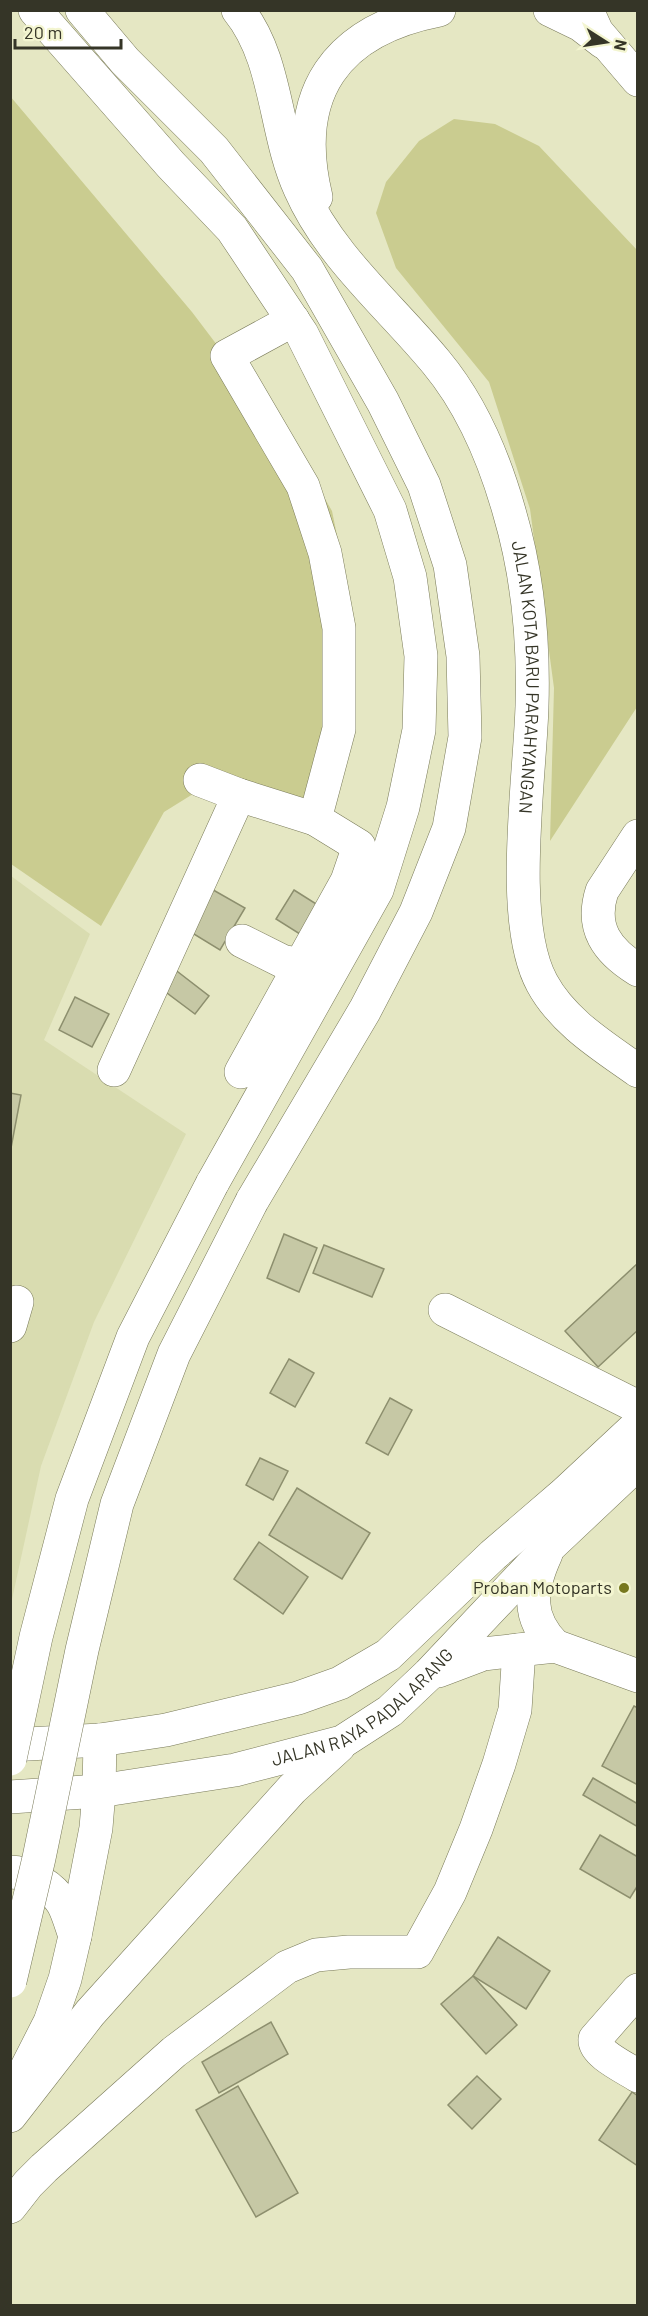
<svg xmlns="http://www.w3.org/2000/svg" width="648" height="2316" font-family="Barlow,sans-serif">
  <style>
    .built { fill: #d9dcb0 }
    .green { fill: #cacc90 }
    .building { fill: #c6c8a5; stroke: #8d8f6e; stroke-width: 1.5 }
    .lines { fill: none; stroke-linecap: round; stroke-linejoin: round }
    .minor-casing { stroke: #797a59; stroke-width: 34 }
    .major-casing { stroke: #797a59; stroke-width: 34 }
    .highway-casing { stroke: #797a59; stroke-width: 34 }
    .minor { stroke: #fff; stroke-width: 33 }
    .major { stroke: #fff; stroke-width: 33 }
    .highway { stroke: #fff; stroke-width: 33 }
    .highway-bridge-casing { stroke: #797a59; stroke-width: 34; stroke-linecap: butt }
    .highway-bridge { stroke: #fff; stroke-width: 33 }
    .poi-dot { fill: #77781e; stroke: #f3f5d0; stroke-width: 2 }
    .labels { text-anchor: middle; stroke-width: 6; stroke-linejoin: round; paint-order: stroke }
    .street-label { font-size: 18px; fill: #353527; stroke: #f3f5d0 }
    .poi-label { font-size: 18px; fill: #353527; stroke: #f3f5d0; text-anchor: end }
  </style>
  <rect width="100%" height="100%" fill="#e5e7c3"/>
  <!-- built -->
  <polygon class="built" points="11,876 90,934 44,1040 186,1134 94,1322 41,1466 11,1604"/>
  <!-- green -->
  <g class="green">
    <polygon points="10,96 192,312 298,452 332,511 356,628 338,797 323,822 193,794 164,812 101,926 11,864"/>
    <polygon points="454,119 495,124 539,146 637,250 637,707 550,841 554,688 530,509 489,382 396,268 376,213 386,182 419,141"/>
  </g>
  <!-- building -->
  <g class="building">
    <polygon points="208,887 245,908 220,950 184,928"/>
    <polygon points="294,890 321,907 303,936 276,919"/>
    <polygon points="169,965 209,996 195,1014 155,984"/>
    <polygon points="75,997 109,1014 92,1047 59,1030"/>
    <polygon points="10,1093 21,1095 11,1148 10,1147"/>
    <polygon points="284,1234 317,1248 299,1292 267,1278"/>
    <polygon points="324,1245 384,1269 372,1297 313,1273"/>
    <polygon points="638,1263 638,1330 598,1367 565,1331"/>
    <polygon points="289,1359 314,1373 295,1407 270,1393"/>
    <polygon points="390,1398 412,1410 388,1455 366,1443"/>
    <polygon points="260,1458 288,1471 273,1500 246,1485"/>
    <polygon points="297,1488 370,1533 342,1579 269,1535"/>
    <polygon points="259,1542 308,1577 283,1614 234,1579"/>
    <polygon points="634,1706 638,1708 638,1785 602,1766"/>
    <polygon points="593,1778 638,1804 638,1827 583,1795"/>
    <polygon points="600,1835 638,1857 638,1885 630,1898 580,1869"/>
    <polygon points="498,1937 550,1971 526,2009 473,1976"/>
    <polygon points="473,1976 517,2025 486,2054 441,2004"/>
    <polygon points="271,2022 288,2054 219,2093 202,2062"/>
    <polygon points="477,2076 501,2099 472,2129 448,2105"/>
    <polygon points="238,2086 298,2193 256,2217 196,2110"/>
    <polygon points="632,2092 638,2096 638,2166 599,2140"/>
  </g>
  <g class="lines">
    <defs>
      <g id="minor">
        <polyline points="293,320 227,356 303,486 325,553 339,628 339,729 315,819"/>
        <polyline points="200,780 239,795 315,819 359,846 347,881 241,1072"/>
        <path d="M 638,836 L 602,891 C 590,928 607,951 638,970"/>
        <polyline points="242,941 282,961 300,965"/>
        <polyline points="114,1070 239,795"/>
        <polyline points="445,1310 638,1407"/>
        <polyline points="10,1326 17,1302"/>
        <path d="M 638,1990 L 595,2039 C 593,2053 626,2068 638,2076"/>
        <polyline points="10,2207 28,2184 44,2168 174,2052 287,1967 316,1955 349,1952 417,1952 450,1892 476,1829 499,1764 515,1710 519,1650"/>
      </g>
      <g id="major">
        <path id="s1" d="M 238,10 C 278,59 274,132 300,189 C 330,257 390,306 436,362 C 471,404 494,458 509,511 C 528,575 534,639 532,706 C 530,778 508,921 542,983 C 563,1022 603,1046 638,1071"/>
        <polyline points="550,10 581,25 603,42"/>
        <polyline points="587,10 597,32 638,80"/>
        <path d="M 316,197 C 291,93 336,30 439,10"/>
      </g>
      <g id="highway">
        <polyline points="35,10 171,165 232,229 302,334 390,510 410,577 421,656 419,730 403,807 377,890 212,1184"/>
        <polyline points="82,10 125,61 214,150 307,269 383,402 424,485 450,565 463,656 465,737 449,828 416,912 365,1010 252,1201"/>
        <path d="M 546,1554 C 530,1589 526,1617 555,1646"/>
        <polyline points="438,1671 483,1654 555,1646 638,1676"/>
        <polyline points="10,1745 100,1740 166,1730 298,1698 340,1683 388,1655 493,1555 564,1494 638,1425"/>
        <path id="s2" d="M 10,1797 L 99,1791 L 235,1770 L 342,1742 L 390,1711 L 429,1674 L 550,1546 L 638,1463"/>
        <path d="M 10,1872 C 29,1872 53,1887 63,1904 C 68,1913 71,1925 75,1936"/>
        <polyline points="22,2077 50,2022 65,1979 75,1936 96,1828 99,1791 100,1740"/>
        <polyline points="10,2116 90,2013 292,1789 339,1746"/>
      </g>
    </defs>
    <!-- minor casing -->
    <use href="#minor" class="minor-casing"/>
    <!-- major casing -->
    <use href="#major" class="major-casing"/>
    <!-- highway casing -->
    <use href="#highway" class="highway-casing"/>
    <!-- minor -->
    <use href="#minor" class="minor"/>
    <!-- major -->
    <use href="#major" class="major"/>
    <!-- highway -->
    <use href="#highway" class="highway"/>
    <defs>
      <g id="highway-bridge">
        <polyline points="10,1759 36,1637 72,1499 133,1337 212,1184"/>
        <polyline points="10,1981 39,1858 82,1650 117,1504 174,1354 252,1201"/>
      </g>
    </defs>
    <!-- highway-bridge casing -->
    <use href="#highway-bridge" class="highway-bridge-casing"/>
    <!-- highway-bridge -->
    <use href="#highway-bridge" class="highway-bridge"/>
  </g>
  <!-- markers -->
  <circle class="poi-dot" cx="624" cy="1588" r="6"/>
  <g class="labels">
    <!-- street labels -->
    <g class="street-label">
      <text dy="6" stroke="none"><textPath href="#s1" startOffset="747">JALAN KOTA BARU PARAHYANGAN</textPath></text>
      <text dy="6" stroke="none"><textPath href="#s2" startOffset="372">JALAN RAYA PADALARANG</textPath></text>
    </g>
    <!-- poi labels -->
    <g class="poi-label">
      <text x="612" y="1594">Proban Motoparts</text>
    </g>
  </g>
  <!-- border -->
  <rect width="648" height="2316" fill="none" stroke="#353527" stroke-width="24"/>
  <!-- north arrow -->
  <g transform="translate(606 42) rotate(102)" stroke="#f3f5d0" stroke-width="4.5" paint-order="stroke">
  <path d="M0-4.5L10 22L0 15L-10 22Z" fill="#353527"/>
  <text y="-9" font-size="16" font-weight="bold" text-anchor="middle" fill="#353527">N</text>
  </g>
  <!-- scale -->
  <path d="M15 39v9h106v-9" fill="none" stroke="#353527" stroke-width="3"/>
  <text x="24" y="39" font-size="18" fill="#353527" stroke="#f3f5d0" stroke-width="4.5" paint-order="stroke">20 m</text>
</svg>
